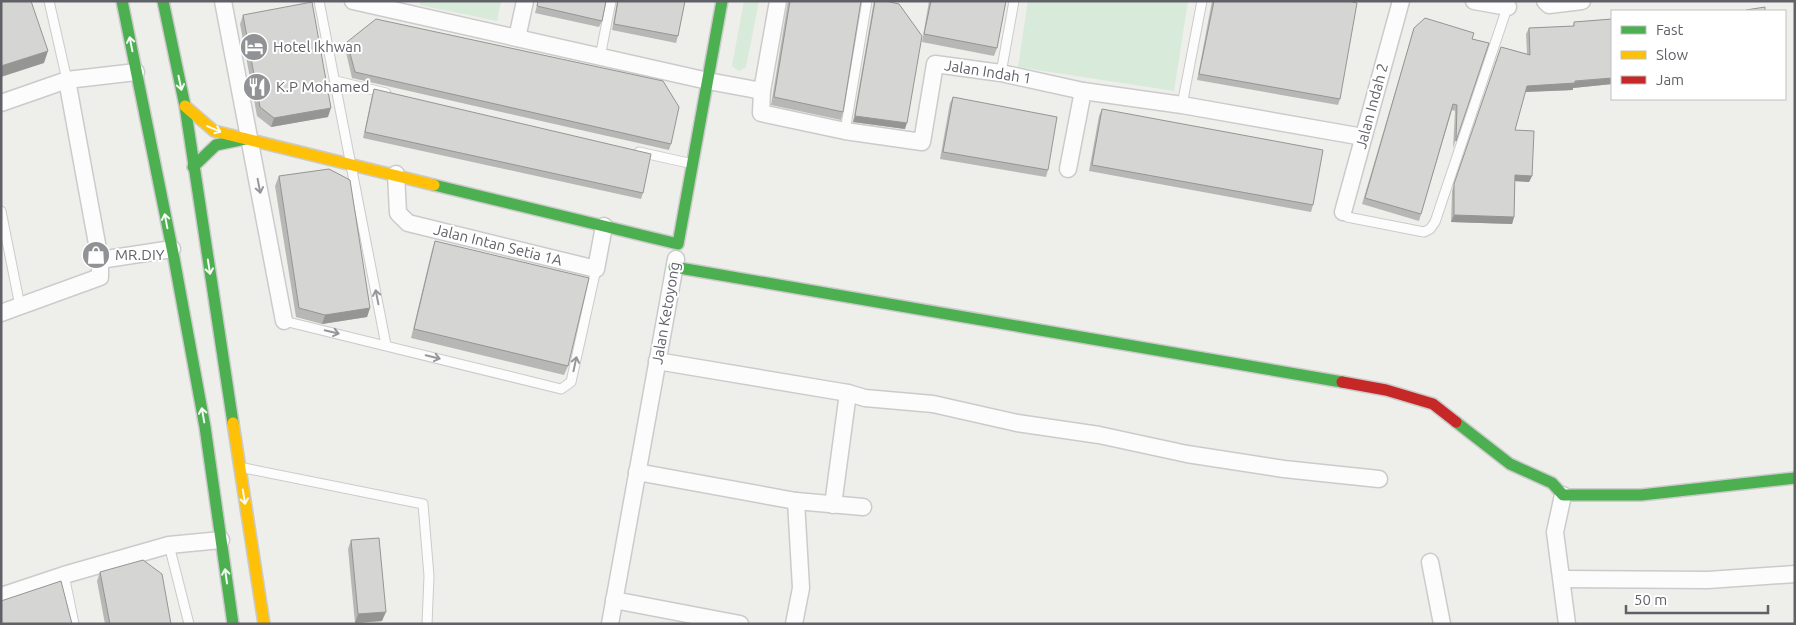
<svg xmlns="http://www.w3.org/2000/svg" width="1796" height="625" font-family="Ubuntu,sans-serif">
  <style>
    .green { fill: #d8ead9 }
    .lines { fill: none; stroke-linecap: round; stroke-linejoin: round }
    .lane-casing { stroke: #cbcbcc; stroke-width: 11 }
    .street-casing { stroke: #cbcbcc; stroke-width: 19 }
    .fast-casing { stroke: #cbcbcc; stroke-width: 14 }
    .slow-casing { stroke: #cbcbcc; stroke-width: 14 }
    .jam-casing { stroke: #cbcbcc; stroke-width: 14 }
    .lane { stroke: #fcfcfc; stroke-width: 9 }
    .street { stroke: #fcfcfc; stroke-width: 16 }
    .fast { stroke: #4caf50; stroke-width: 11 }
    .slow { stroke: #ffc107; stroke-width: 11 }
    .jam { stroke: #c62828; stroke-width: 11 }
    .wall { fill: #b7b7b5 }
    .shaded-wall { fill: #959594 }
    .building { fill: #d5d5d3; stroke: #959594 }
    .oneway { stroke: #f6fbf6 }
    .oneway2 { stroke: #96979b }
    .labels { text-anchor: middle; stroke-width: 4; stroke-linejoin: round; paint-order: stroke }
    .poi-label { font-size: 15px; fill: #5f6167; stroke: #fff; text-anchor: start }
    .street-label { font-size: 15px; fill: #5f6167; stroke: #fff }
  </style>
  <rect width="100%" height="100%" fill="#eeeeea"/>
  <!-- green -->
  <g class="green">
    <polygon points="420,1 501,1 497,21 420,5"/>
    <polygon points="744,1 759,1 746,67 739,71 732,66"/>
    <polygon points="1028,1 1188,1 1174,91 1018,67"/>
  </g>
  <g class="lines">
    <defs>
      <g id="lane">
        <polyline points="49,1 67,80"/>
        <polyline points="319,1 386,345"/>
        <polyline points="600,57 611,1"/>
        <polyline points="1001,73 1014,1"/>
        <polyline points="336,81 386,93"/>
        <polyline points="1182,105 1202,1"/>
        <polyline points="845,131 867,1"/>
        <polyline points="639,152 693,164"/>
        <polyline points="1,211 20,306"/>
        <polyline points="1343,212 1347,217 1424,232 1430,229 1435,222 1508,5"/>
        <polyline points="284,321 561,389 571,382 596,269"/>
        <polyline points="244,468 423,504 429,576 427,624"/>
        <polyline points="169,545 189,624"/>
        <polyline points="64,575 74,624"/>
      </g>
      <g id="street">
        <polyline points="223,1 284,321"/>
        <polyline points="353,1 708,81 762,91"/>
        <polyline points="778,1 762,91 761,113 845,131 922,142 935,64 1001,73 1083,91 1182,105 1363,137"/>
        <polyline points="1474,1 1508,7"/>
        <polyline points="1545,1 1549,5 1582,1"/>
        <polyline points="517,38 525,1"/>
        <polyline points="1,103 67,80 136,72"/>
        <polyline points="1068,169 1083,91"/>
        <polyline points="396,174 398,213 408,223 596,269 604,226"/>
        <polyline points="1343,212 1401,1"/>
        <polyline points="100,260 172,249"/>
        <polyline points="1,313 100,277 100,260 67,80"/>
        <polyline points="657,361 848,393 865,398 933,404 1017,423 1099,435 1187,454 1284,469 1379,479"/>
        <polyline points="637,472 796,501 863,507"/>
        <polyline points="1563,495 1555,532 1567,624"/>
        <polyline points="833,505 848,393"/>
        <polyline points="1430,562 1442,624"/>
        <polyline points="1563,579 1708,580 1795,574"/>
        <polyline points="1,596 64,575 169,545 221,540"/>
        <polyline points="614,600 740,624"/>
        <polyline points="610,624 676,259"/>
        <polyline points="794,624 801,588 796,501"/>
      </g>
      <g id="fast">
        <polyline points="122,1 173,253 205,427 233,624"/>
        <polyline points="163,1 185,106 233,423"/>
        <polyline points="193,167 216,145 245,139"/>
        <polyline points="434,185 678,244 722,1"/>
        <polyline points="674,267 1342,382"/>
        <polyline points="1456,422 1510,464 1552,483 1563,495 1641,495 1795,478"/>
      </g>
      <g id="slow">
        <polyline points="185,106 214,131 434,185"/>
        <polyline points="233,423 264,624"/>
      </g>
      <polyline id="jam" points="1342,382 1386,390 1433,404 1456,422"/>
    </defs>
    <!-- lane casing -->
    <use href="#lane" class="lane-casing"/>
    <!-- street casing -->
    <use href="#street" class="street-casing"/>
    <!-- fast casing -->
    <use href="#fast" class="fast-casing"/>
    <!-- slow casing -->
    <use href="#slow" class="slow-casing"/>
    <!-- jam casing -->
    <use href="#jam" class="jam-casing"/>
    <!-- lane -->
    <use href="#lane" class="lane"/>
    <!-- street -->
    <use href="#street" class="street"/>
    <!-- fast -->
    <use href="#fast" class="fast"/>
    <!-- slow -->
    <use href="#slow" class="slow"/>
    <!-- jam -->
    <use href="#jam" class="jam"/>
  </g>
  <!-- wall -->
  <g class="wall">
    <polygon points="538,1 606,1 602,21 599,27 535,13"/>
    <polygon points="617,1 685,1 678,36 676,43 612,30"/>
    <polygon points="788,1 860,1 843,112 841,120 771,105"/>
    <polygon points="874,1 886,1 905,129 853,122 873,6"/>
    <polygon points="929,1 1006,1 997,48 994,56 922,42"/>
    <polygon points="1212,1 1349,1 1340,99 1338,105 1197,80"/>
    <polygon points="243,15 328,117 271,127 257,116 240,24"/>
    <polygon points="1612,19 1612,84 1573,88 1573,90 1525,92 1515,130 1532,176 1529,182 1515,181 1514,217 1512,224 1451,222 1452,191 1501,47 1527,54 1526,34 1529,28 1573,26 1574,22"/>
    <polygon points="1414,28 1472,39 1489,43 1453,148 1455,111 1452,110 1419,221 1362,204"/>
    <polygon points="347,42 671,144 669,150 352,78 345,48"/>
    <polygon points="374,89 643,193 641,199 363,138 372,96"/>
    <polygon points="953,97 1048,170 1046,177 940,159 950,103"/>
    <polygon points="1102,109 1313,205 1311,212 1089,171 1099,116"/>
    <polygon points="279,176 370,308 367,317 322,324 296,317 275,186"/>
    <polygon points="435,241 568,366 564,375 411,338 432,250"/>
    <polygon points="351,540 382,621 355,623 348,549"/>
    <polygon points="100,572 171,624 105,624 97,581"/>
  </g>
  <!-- shaded-wall -->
  <g class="shaded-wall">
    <polygon points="48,51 44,63 1,77 1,66"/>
    <polygon points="1612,78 1612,84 1573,88 1573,90 1524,92 1527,86"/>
    <polygon points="331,108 328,117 271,127 274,118"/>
    <polygon points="855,116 907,123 905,129 853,122"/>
    <polygon points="1515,175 1532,176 1529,182 1513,181"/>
    <polygon points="1454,215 1514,217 1512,224 1451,222"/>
    <polygon points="370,308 367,317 322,324 325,315"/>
    <polygon points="386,612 382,621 355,623 358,614"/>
  </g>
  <!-- building -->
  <g class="building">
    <polygon points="1,1 31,1 48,51 1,66"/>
    <polygon points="538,1 606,1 602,21 537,6"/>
    <polygon points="618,1 685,1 678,36 614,24"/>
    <polygon points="790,1 861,1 843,112 774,97"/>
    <polygon points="875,1 886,1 899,4 922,36 907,123 855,116"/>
    <polygon points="931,1 1006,1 997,48 924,34"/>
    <polygon points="1214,1 1349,1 1357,3 1340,99 1199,74"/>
    <polygon points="312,2 331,108 274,118 260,107 243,15"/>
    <polygon points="1765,7 1765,11 1746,11 1746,10"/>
    <polygon points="1425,18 1474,33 1472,39 1489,43 1456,141 1457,105 1453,104 1421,214 1365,198 1414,28"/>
    <polygon points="376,19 663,81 679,107 671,144 355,72 347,42"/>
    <polygon points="1612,19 1612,78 1575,81 1575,83 1527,86 1515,130 1534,131 1532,176 1515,175 1514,217 1454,215 1454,184 1501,47 1530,55 1529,28 1574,26 1574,22"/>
    <polygon points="374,89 651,154 643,193 365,132"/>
    <polygon points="953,97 1057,117 1048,170 943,152"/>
    <polygon points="1102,109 1323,150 1313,205 1092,165"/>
    <polygon points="329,169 350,180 370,308 325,315 299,308 279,176"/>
    <polygon points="435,241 589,278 568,366 414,329"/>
    <polygon points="379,538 386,612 358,614 351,540"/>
    <polygon points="143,560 162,574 171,624 110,624 100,572"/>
    <polygon points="61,581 72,624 1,624 1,601"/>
  </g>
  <!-- one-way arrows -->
  <defs><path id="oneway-shaft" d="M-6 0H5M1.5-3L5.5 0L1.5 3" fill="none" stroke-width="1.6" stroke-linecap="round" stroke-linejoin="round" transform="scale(1.25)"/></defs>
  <g class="oneway">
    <use href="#oneway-shaft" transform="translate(131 44) rotate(-101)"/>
    <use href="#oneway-shaft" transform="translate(180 83) rotate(78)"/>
    <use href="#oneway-shaft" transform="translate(214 129) rotate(23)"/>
    <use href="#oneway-shaft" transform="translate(166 221) rotate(-101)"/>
    <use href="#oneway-shaft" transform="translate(209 267) rotate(81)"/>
    <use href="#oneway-shaft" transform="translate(203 415) rotate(-100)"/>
    <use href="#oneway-shaft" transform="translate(244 497) rotate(81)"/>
    <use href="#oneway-shaft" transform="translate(226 576) rotate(-98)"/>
  </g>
  <g class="oneway2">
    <use href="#oneway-shaft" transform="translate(259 186) rotate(79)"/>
    <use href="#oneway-shaft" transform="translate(377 297) rotate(-101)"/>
    <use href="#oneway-shaft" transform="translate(332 332) rotate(13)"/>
    <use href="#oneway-shaft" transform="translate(433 357) rotate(14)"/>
    <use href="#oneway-shaft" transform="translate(575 364) rotate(-78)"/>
  </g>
  <!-- icons -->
  <defs>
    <symbol id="hotel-disc" viewBox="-11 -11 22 22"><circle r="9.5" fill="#919295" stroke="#fff"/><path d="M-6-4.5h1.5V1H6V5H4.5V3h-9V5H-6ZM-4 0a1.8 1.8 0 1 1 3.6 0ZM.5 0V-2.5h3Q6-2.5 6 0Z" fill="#fff"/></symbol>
    <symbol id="restaurant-disc" viewBox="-11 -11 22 22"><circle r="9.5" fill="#919295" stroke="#fff"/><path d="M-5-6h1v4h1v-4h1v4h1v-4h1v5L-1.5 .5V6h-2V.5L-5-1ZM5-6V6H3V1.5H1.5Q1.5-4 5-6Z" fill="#fff"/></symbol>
    <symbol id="shop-disc" viewBox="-11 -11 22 22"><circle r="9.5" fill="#919295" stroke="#fff"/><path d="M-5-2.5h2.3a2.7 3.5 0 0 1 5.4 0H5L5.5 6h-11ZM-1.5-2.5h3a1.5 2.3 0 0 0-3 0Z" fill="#fff"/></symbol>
  </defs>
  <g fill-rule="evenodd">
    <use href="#hotel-disc" x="238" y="31" width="32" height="32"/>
    <use href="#restaurant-disc" x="241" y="71" width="32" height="32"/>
    <use href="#shop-disc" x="80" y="239" width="32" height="32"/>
  </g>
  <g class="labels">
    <!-- poi labels -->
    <g class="poi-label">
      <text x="273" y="52">Hotel Ikhwan</text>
      <text x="276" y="92">K.P Mohamed</text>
      <text x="115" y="260">MR.DIY</text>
    </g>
    <!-- street labels -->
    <g class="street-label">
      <text transform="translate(988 72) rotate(9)" y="5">Jalan Indah 1</text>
      <text transform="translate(1372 106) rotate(-75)" y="5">Jalan Indah 2</text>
      <text transform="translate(498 245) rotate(14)" y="5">Jalan Intan Setia 1A</text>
      <text transform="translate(666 313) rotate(-80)" y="5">Jalan Ketoyong</text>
    </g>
  </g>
  <!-- border -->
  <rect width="1796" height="625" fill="none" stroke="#5f6167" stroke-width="5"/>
  <!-- legend -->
  <rect x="1611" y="10" width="175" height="90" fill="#ffffff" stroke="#bfc0c2"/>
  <rect x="1621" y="26" width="25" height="8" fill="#4caf50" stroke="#bfc0c2"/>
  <text x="1656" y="35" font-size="15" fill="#5f6167">Fast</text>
  <rect x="1621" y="51" width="25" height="8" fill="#ffc107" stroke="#bfc0c2"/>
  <text x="1656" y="60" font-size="15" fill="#5f6167">Slow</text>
  <rect x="1621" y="76" width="25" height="8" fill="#c62828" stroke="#bfc0c2"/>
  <text x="1656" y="85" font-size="15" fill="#5f6167">Jam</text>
  <!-- scale -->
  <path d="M1626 605v8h142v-8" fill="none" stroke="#5f6167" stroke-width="2.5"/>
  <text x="1634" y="605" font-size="15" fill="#5f6167" stroke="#ffffff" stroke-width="4" paint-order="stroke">50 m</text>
</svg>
